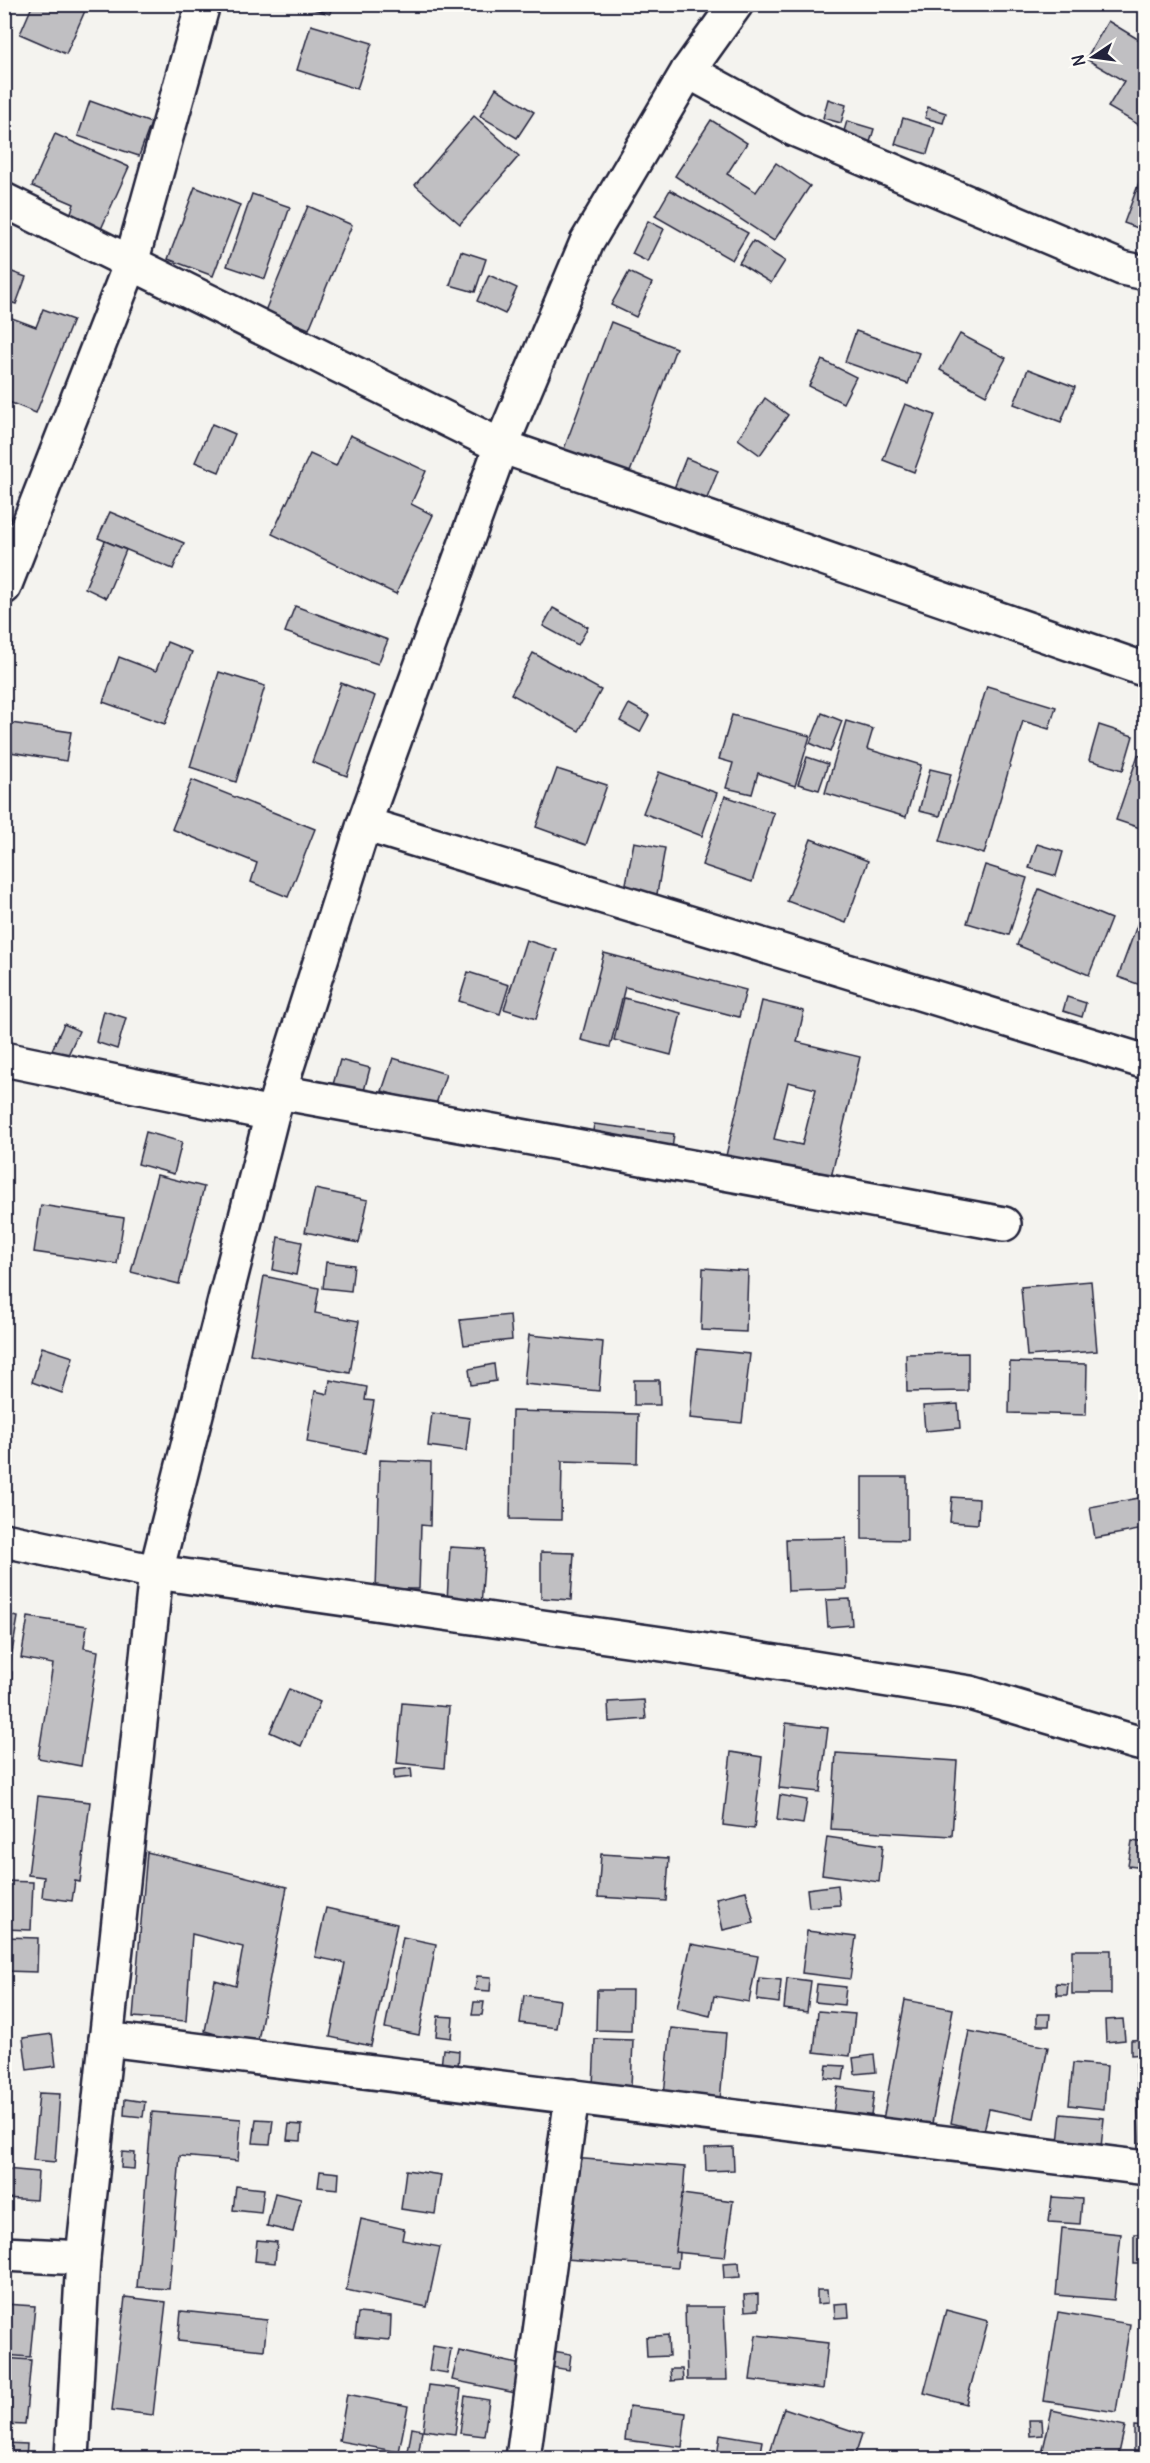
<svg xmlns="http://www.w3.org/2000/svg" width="1150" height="2463" font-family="Delius,sans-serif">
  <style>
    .building { fill: #c0bfc2; stroke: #22223b; stroke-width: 1.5; fill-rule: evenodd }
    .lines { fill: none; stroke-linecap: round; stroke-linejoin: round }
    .street-casing { stroke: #22223b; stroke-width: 38 }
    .secondary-casing { stroke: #22223b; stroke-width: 38 }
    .street { stroke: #fdfcf7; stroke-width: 33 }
    .secondary { stroke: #fdfcf7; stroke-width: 33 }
  </style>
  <rect width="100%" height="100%" fill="#f4f3ef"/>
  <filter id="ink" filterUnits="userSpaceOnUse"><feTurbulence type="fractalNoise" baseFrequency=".0167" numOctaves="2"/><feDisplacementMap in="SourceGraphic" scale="12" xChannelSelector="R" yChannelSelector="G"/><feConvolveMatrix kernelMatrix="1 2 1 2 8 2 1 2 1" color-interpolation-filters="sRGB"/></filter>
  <g filter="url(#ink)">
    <!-- building -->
    <g class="building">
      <polygon points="33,4 88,4 66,54 20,34"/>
      <polygon points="296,4 332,4 330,14"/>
      <polygon points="1108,21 1146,44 1146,129 1108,107 1124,81 1086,59"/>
      <polygon points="311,25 372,43 357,89 297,70"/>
      <polygon points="496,88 534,112 517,138 480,116"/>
      <polygon points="828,99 846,105 841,123 823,118"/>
      <polygon points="90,101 151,123 139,156 78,136"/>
      <polygon points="928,107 946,113 943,123 925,118"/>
      <polygon points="474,116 519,156 460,224 415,185"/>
      <polygon points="903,118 935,128 927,154 895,144"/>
      <polygon points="711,120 747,143 727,174 756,192 776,163 810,186 774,241 675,176"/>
      <polygon points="847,121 874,129 868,149 841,141"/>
      <polygon points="55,134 129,167 101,229 70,215 74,204 32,186"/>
      <polygon points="1141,177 1146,179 1146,231 1124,223"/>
      <polygon points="195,187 240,205 213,276 168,259"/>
      <polygon points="670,190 748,233 732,260 655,216"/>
      <polygon points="252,194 290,207 265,279 227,266"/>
      <polygon points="308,206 352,225 309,329 265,311"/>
      <polygon points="648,221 664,229 648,262 632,254"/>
      <polygon points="753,241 785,261 771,283 739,263"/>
      <polygon points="461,251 486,259 475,292 450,285"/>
      <polygon points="4,269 26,277 16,304 4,300"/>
      <polygon points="629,272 652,283 636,317 611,305"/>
      <polygon points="489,275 517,288 505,314 477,301"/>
      <polygon points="43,309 73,320 36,413 4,400 4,315 36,327"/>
      <polygon points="611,322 676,348 623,491 558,465"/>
      <polygon points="856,331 919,353 908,384 845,362"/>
      <polygon points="960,334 1006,358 986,395 940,370"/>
      <polygon points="822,360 856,377 843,403 809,386"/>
      <polygon points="1028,369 1075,387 1061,422 1014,404"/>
      <polygon points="765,398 788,415 760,455 738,439"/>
      <polygon points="905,404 935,415 914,472 883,460"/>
      <polygon points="212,424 235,434 219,472 195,462"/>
      <polygon points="350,435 426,471 411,504 433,515 396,594 272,534 310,454 336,466"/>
      <polygon points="686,458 718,471 699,518 667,506"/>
      <polygon points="4,490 11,491 4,521"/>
      <polygon points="110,512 184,543 173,569 98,538"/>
      <polygon points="105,541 126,550 106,598 85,588"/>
      <polygon points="295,606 388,640 378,664 285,632"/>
      <polygon points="553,608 588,627 578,645 543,626"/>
      <polygon points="167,642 192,652 165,724 103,702 119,657 156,671"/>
      <polygon points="533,653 601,690 579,731 511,694"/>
      <polygon points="219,672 265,686 236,782 190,767"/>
      <polygon points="341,683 375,696 347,776 312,762"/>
      <polygon points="987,686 1056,707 1049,729 1023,721 984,854 940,841"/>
      <polygon points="629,704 649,715 640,732 620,721"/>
      <polygon points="822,713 842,721 830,752 810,743"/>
      <polygon points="732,715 810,736 795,786 758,773 752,794 726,788 733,763 719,759"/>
      <polygon points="846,721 873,729 867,749 921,765 906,817 825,793"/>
      <polygon points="4,722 71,732 66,761 4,751"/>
      <polygon points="1099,725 1133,736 1123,770 1089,760"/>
      <polygon points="1138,755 1146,758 1146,830 1116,820"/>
      <polygon points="807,757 828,764 819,790 798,784"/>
      <polygon points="557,769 607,785 586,845 536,827"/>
      <polygon points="930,769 951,774 940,816 919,811"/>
      <polygon points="659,772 717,793 702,836 643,813"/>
      <polygon points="192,780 315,829 288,897 251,882 257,863 172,829"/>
      <polygon points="725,796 774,813 752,882 702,865"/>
      <polygon points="811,839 868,861 846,923 787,901"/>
      <polygon points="634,842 665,848 657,894 625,889"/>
      <polygon points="1037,844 1063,852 1056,876 1029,868"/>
      <polygon points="985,865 1027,878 1009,935 967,923"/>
      <polygon points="1039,889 1111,919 1089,975 1017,945"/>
      <polygon points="1140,917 1146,920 1146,987 1118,977"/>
      <polygon points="526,940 557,950 536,1019 504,1009"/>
      <polygon points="604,953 746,990 739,1017 625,987 610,1047 581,1040"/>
      <polygon points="468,972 509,985 500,1014 459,1001"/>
      <polygon points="1067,997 1086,1003 1082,1017 1063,1011"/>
      <polygon points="624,998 681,1013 671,1055 614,1040"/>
      <path d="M 762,1001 L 804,1011 L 797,1042 L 860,1057 L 826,1198 L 722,1173 ZM 788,1082 L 816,1089 L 802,1145 L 774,1139 Z"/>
      <polygon points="104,1011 126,1018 117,1049 96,1042"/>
      <polygon points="64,1024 79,1031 67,1057 52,1050"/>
      <polygon points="393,1058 446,1074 435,1107 382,1091"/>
      <polygon points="340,1060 370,1068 359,1110 328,1102"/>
      <polygon points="594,1124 674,1134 670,1164 590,1154"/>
      <polygon points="146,1132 182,1142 174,1174 138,1164"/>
      <polygon points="157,1175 204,1187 179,1284 131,1272"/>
      <polygon points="315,1189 368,1200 359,1243 305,1232"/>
      <polygon points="41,1205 124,1218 117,1264 34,1252"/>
      <polygon points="278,1237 302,1242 296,1275 273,1270"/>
      <polygon points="326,1262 354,1265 351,1291 323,1288"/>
      <polygon points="703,1268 748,1271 746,1332 701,1330"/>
      <polygon points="264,1276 319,1288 315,1313 359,1321 350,1373 250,1354"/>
      <polygon points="1091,1281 1097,1351 1027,1356 1021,1287"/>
      <polygon points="510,1315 512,1340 464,1345 460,1320"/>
      <polygon points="529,1335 603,1342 599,1391 524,1384"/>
      <polygon points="42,1347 73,1357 62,1393 32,1382"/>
      <polygon points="697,1349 750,1354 742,1423 690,1418"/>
      <polygon points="968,1353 968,1391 907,1392 906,1354"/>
      <polygon points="1010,1362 1087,1364 1086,1415 1009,1413"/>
      <polygon points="494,1364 496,1381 471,1385 469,1369"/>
      <polygon points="330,1380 367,1387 365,1400 374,1401 365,1453 307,1442 315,1391 328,1394"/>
      <polygon points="634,1380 659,1380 660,1405 634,1405"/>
      <polygon points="958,1404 960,1428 925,1431 923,1406"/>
      <polygon points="512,1411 638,1414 637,1463 562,1461 561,1520 510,1519"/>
      <polygon points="432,1413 470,1418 466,1451 428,1446"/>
      <polygon points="380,1460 431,1462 430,1526 421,1525 419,1589 376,1589"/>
      <polygon points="862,1477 907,1477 907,1540 862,1539"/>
      <polygon points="952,1497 979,1499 978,1524 950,1522"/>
      <polygon points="1138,1498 1144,1529 1095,1538 1090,1507"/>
      <polygon points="846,1538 847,1589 788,1591 786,1539"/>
      <polygon points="450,1547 485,1549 480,1621 446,1620"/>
      <polygon points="541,1552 574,1553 571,1600 541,1598"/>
      <polygon points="850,1599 852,1625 828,1627 826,1600"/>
      <polygon points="4,1614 18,1617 9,1670 4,1669"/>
      <polygon points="28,1617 87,1626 84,1648 98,1651 81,1766 38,1758 53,1664 21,1658"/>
      <polygon points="4,1671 12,1672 10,1722 4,1722"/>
      <polygon points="1142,1680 1146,1680 1146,1764 1139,1764"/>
      <polygon points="289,1689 320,1702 301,1746 270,1732"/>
      <polygon points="644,1700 646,1719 609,1722 608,1702"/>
      <polygon points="402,1703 449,1707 444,1768 397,1763"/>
      <polygon points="786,1723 828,1728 820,1792 779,1788"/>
      <polygon points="731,1752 762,1757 754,1829 723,1825"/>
      <polygon points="836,1753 957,1761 952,1836 831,1829"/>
      <polygon points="411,1768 412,1777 394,1779 394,1770"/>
      <polygon points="780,1795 807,1800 803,1824 777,1820"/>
      <polygon points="38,1796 90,1802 80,1882 75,1881 72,1901 42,1897 44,1877 28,1875"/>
      <polygon points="827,1837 883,1845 879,1882 822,1874"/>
      <polygon points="1132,1841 1146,1843 1146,1868 1128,1866"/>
      <polygon points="147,1852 287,1887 257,2046 205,2031 215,1980 236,1986 243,1947 192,1934 186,2021 133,2017"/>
      <polygon points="601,1854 669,1858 666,1901 598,1897"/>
      <polygon points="4,1881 33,1882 31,1930 4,1929"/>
      <polygon points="838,1885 840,1905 809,1907 807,1889"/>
      <polygon points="746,1891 754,1923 723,1930 716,1898"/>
      <polygon points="326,1908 397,1924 371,2046 330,2037 345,1963 315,1957"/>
      <polygon points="807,1931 856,1937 850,1979 802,1973"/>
      <polygon points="4,1937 38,1938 37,1972 4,1971"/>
      <polygon points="403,1937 436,1944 419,2035 385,2028"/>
      <polygon points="691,1944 758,1956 749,2002 714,1996 710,2016 677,2008"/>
      <rect x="1072" y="1950" width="39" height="44"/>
      <polygon points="477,1976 491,1977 490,1991 475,1990"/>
      <polygon points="759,1978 781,1980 779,2003 757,2000"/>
      <polygon points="787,1978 811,1981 807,2012 784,2009"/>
      <polygon points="1056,1983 1068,1984 1067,1995 1057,1995"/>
      <polygon points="817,1984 846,1987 844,2005 815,2002"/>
      <polygon points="597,1990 632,1990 631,2031 596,2030"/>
      <polygon points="524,1995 560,2000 556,2028 520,2023"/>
      <polygon points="905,2000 953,2009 931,2129 883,2120"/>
      <polygon points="474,2002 484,2002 482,2015 472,2015"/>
      <polygon points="818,2011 855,2014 850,2056 814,2052"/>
      <polygon points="1037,2014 1050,2014 1049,2026 1037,2026"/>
      <polygon points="438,2016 453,2017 451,2038 436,2036"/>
      <polygon points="1123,2019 1125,2040 1106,2042 1105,2020"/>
      <polygon points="671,2028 726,2033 720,2101 664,2095"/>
      <polygon points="969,2031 1048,2047 1034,2118 989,2109 984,2131 951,2123"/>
      <polygon points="52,2034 56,2066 27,2070 23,2038"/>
      <polygon points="595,2039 633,2040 631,2087 593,2086"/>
      <polygon points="1146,2039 1146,2054 1131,2055 1131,2040"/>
      <polygon points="443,2049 459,2051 458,2069 441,2067"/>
      <polygon points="874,2055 876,2072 855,2074 853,2058"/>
      <polygon points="1073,2063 1107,2066 1104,2109 1069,2105"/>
      <polygon points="1136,2063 1146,2063 1146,2143 1139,2143"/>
      <polygon points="827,2065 845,2066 843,2080 825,2078"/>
      <polygon points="837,2087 874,2092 869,2132 831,2127"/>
      <polygon points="39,2093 60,2094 55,2162 33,2160"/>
      <polygon points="125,2099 145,2102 143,2117 124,2115"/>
      <polygon points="152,2112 241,2119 238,2161 180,2156 169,2289 137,2287"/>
      <polygon points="1061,2114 1104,2118 1100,2157 1057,2153"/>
      <polygon points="256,2119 273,2120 270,2144 253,2143"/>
      <polygon points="289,2124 302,2125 301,2141 287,2140"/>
      <polygon points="733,2147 734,2170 706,2171 705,2148"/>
      <polygon points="122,2152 135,2153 134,2169 121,2168"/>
      <polygon points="572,2158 685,2167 678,2267 565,2259"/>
      <polygon points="5,2169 38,2172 36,2200 4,2198"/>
      <polygon points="406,2170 441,2175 435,2214 401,2209"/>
      <polygon points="320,2171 339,2173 338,2189 318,2187"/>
      <polygon points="236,2186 264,2189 261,2213 233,2210"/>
      <polygon points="275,2193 301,2199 293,2232 267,2226"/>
      <polygon points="682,2194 733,2201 725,2257 675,2252"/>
      <polygon points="1052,2197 1082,2199 1080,2224 1049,2222"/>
      <polygon points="361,2219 404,2229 402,2240 440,2247 427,2307 346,2290"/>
      <polygon points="1062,2228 1121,2234 1114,2300 1056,2295"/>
      <rect x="1134" y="2234" width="12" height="30"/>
      <polygon points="257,2240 277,2242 275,2263 255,2261"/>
      <polygon points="739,2262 740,2277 724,2278 723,2263"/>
      <polygon points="1142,2275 1146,2276 1146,2313 1138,2312"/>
      <polygon points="817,2290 827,2290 828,2303 817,2304"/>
      <polygon points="758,2294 758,2310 745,2311 744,2295"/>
      <polygon points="125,2297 166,2302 153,2415 112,2410"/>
      <polygon points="848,2303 849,2317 835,2318 834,2304"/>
      <polygon points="4,2304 35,2306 30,2357 4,2355"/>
      <polygon points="685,2307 724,2307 727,2380 687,2380"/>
      <polygon points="946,2310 988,2321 966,2404 924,2393"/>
      <polygon points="181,2311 267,2320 264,2350 178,2341"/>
      <polygon points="1058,2312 1130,2324 1116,2412 1044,2401"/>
      <polygon points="358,2313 391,2316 390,2340 355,2337"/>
      <polygon points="668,2335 669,2356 647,2357 646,2337"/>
      <polygon points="756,2335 828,2343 823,2389 750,2380"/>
      <polygon points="433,2346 451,2349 447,2373 429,2370"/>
      <polygon points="459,2351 522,2365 516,2393 452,2380"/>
      <polygon points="553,2351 571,2354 569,2370 551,2367"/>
      <polygon points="4,2358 31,2360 25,2425 4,2424"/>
      <polygon points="670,2369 682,2369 683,2380 671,2381"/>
      <polygon points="429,2385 461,2389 455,2434 423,2430"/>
      <polygon points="347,2394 408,2406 399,2452 339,2441"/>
      <polygon points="465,2396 489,2400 484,2436 460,2433"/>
      <polygon points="629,2406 686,2413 682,2447 625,2440"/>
      <polygon points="784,2408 862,2434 854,2458 768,2458"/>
      <polygon points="1052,2410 1125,2426 1118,2458 1041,2458"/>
      <polygon points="1029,2420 1042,2420 1043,2435 1030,2436"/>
      <polygon points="1134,2426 1146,2427 1146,2458 1134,2458"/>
      <polygon points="412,2428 422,2430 418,2458 407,2458"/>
      <polygon points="720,2434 763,2441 760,2458 717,2458"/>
      <polygon points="4,2443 27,2444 26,2458 4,2458"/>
    </g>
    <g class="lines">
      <defs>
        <g id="street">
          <polyline points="688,71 794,129 1122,268 1146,273"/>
          <polyline points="501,446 1146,670"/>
          <polyline points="4,587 131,263 203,4"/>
          <polyline points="364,824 1146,1062"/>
          <polyline points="4,1059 272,1114"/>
          <polyline points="279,1092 1004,1224"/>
          <polyline points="4,1540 156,1572 669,1645 970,1693 1138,1743 1146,1743"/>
          <polyline points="106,2039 1146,2168"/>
          <polyline points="4,2254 83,2258"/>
          <polyline points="523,2458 572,2096"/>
        </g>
        <g id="secondary">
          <polyline points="4,200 501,446"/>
          <polyline points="72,2458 83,2258 156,1572 272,1114 364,824 501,446 587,242 688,71 736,4"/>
        </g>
      </defs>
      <!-- street casing -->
      <use href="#street" class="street-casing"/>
      <!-- secondary casing -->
      <use href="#secondary" class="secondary-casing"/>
      <!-- street -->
      <use href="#street" class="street"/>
      <!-- secondary -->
      <use href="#secondary" class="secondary"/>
    </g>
  </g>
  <!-- margin -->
  <rect width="1150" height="2463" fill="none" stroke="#fdfcf7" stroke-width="24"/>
  <rect x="12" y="12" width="1126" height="2439" fill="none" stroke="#22223b" stroke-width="2" filter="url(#ink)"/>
  <!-- north arrow -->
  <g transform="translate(1093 57) rotate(257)" stroke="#fdfcf7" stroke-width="4.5" paint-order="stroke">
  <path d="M0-4.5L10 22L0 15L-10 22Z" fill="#22223b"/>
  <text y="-9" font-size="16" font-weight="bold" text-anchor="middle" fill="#22223b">N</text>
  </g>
</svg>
